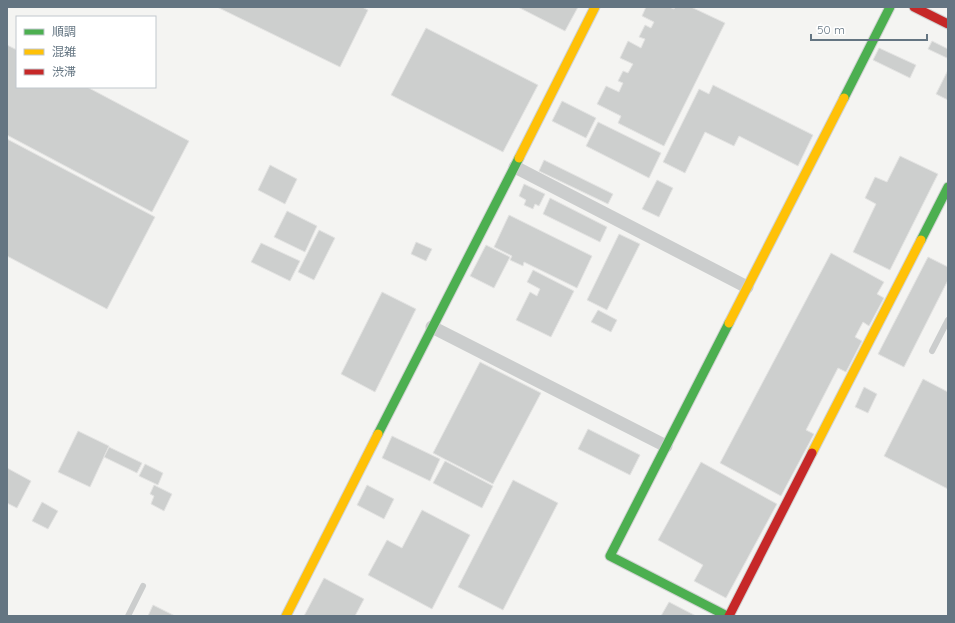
<svg xmlns="http://www.w3.org/2000/svg" width="955" height="623" font-family="Quicksand,'Noto Sans JP',sans-serif">
  <style>
    .building { fill: #cdcfce; stroke: #e3e3e2 }
    .lines { fill: none; stroke-linecap: round; stroke-linejoin: round }
    .fast-casing { stroke: #d0d2d2; stroke-width: 11 }
    .slow-casing { stroke: #d0d2d2; stroke-width: 11 }
    .jam-casing { stroke: #d0d2d2; stroke-width: 11 }
    .lane { stroke: #cbcdcd; stroke-width: 6 }
    .street { stroke: #cbcdcd; stroke-width: 13 }
    .fast { stroke: #4caf50; stroke-width: 9 }
    .slow { stroke: #ffc107; stroke-width: 9 }
    .jam { stroke: #c62828; stroke-width: 9 }
  </style>
  <rect width="100%" height="100%" fill="#f4f4f2"/>
  <!-- building -->
  <g class="building">
    <polygon points="217,7 362,7 368,10 340,67"/>
    <polygon points="518,7 578,7 565,31"/>
    <polygon points="646,7 669,7 674,9 675,7 691,7 725,23 664,146 618,123 621,116 597,104 606,86 619,92 623,83 618,81 623,71 628,73 633,64 620,58 628,41 641,48 645,39 639,37 645,25 651,28 654,22 642,16"/>
    <polygon points="426,28 538,85 503,152 391,95"/>
    <polygon points="932,41 948,49 948,56 947,58 928,49"/>
    <polygon points="7,45 17,50 17,87 87,87 189,141 152,212 7,135"/>
    <polygon points="879,48 916,65 910,78 873,60"/>
    <polygon points="948,70 948,100 936,94"/>
    <polygon points="713,85 813,135 798,166 739,136 734,146 705,132 685,173 663,162 699,89 709,94"/>
    <polygon points="562,101 596,118 586,138 552,121"/>
    <polygon points="598,122 661,153 649,178 586,146"/>
    <polygon points="7,139 155,217 107,309 7,256"/>
    <polygon points="900,156 938,174 890,270 853,252 876,204 865,198 875,177 887,182"/>
    <polygon points="544,160 613,194 608,204 539,171"/>
    <polygon points="270,165 297,179 285,204 258,190"/>
    <polygon points="657,180 673,188 659,217 642,209"/>
    <polygon points="524,184 545,194 539,206 535,204 533,209 524,205 526,200 519,196"/>
    <polygon points="550,198 607,227 600,242 543,214"/>
    <polygon points="287,211 317,226 305,252 274,237"/>
    <polygon points="509,215 592,256 577,288 524,262 523,266 510,260 512,256 494,247"/>
    <polygon points="319,230 335,238 314,280 298,272"/>
    <polygon points="619,234 640,244 607,310 587,300"/>
    <polygon points="416,242 432,249 426,261 411,254"/>
    <polygon points="261,243 300,261 290,281 251,262"/>
    <polygon points="486,245 510,257 494,288 470,276"/>
    <polygon points="831,253 884,282 877,294 884,298 869,326 863,322 855,337 862,341 846,372 838,368 806,430 814,434 781,496 720,463"/>
    <polygon points="928,257 948,267 948,280 904,367 878,354"/>
    <polygon points="533,270 574,291 551,337 516,320 530,292 537,296 540,289 527,282"/>
    <polygon points="382,292 416,309 375,392 341,374"/>
    <polygon points="598,310 617,320 611,332 591,322"/>
    <polygon points="480,362 541,393 493,484 433,453"/>
    <polygon points="923,379 948,392 948,489 884,456"/>
    <polygon points="864,387 877,394 868,413 855,407"/>
    <polygon points="588,429 640,455 630,475 578,449"/>
    <polygon points="78,431 109,446 90,487 58,472"/>
    <polygon points="392,436 440,459 430,481 382,458"/>
    <polygon points="109,447 142,463 137,473 104,457"/>
    <polygon points="445,461 493,486 482,508 433,483"/>
    <polygon points="701,462 777,504 726,598 694,581 703,565 658,540"/>
    <polygon points="145,464 163,473 158,485 139,476"/>
    <polygon points="7,468 31,481 17,508 7,503"/>
    <polygon points="513,480 558,503 503,610 458,587"/>
    <polygon points="154,485 172,494 164,511 151,504 154,496 150,494"/>
    <polygon points="367,485 394,499 384,519 357,505"/>
    <polygon points="42,502 58,511 48,529 32,521"/>
    <polygon points="422,510 470,535 432,609 368,575 387,540 402,548"/>
    <polygon points="324,578 364,599 355,616 304,616"/>
    <polygon points="669,602 696,616 661,616"/>
    <polygon points="153,605 175,616 148,616"/>
  </g>
  <g class="lines">
    <defs>
      <g id="fast">
        <polyline points="844,98 890,7"/>
        <polyline points="921,240 948,187"/>
        <polyline points="378,434 519,158"/>
        <polyline points="727,616 610,556 729,323"/>
      </g>
      <g id="slow">
        <polyline points="519,158 595,7"/>
        <polyline points="729,323 844,98"/>
        <polyline points="812,453 921,240"/>
        <polyline points="286,616 378,434"/>
      </g>
      <g id="jam">
        <polyline points="914,7 948,24"/>
        <polyline points="729,616 812,453"/>
      </g>
    </defs>
    <!-- fast casing -->
    <use href="#fast" class="fast-casing"/>
    <!-- slow casing -->
    <use href="#slow" class="slow-casing"/>
    <!-- jam casing -->
    <use href="#jam" class="jam-casing"/>
    <!-- lane -->
    <g class="lane">
      <polyline points="932,351 948,320"/>
      <polyline points="128,616 143,586"/>
    </g>
    <!-- street -->
    <g class="street">
      <polyline points="515,167 747,287"/>
      <polyline points="432,327 666,446"/>
    </g>
    <!-- fast -->
    <use href="#fast" class="fast"/>
    <!-- slow -->
    <use href="#slow" class="slow"/>
    <!-- jam -->
    <use href="#jam" class="jam"/>
  </g>
  <!-- border -->
  <rect width="955" height="623" fill="none" stroke="#647582" stroke-width="16"/>
  <!-- legend -->
  <rect x="16" y="16" width="140" height="72" fill="#ffffff" stroke="#c1c8cd"/>
  <rect x="24" y="29" width="20" height="6" fill="#4caf50" stroke="#c1c8cd"/>
  <text x="52" y="36" font-size="12" fill="#647582">順調</text>
  <rect x="24" y="49" width="20" height="6" fill="#ffc107" stroke="#c1c8cd"/>
  <text x="52" y="56" font-size="12" fill="#647582">混雑</text>
  <rect x="24" y="69" width="20" height="6" fill="#c62828" stroke="#c1c8cd"/>
  <text x="52" y="76" font-size="12" fill="#647582">渋滞</text>
  <!-- scale -->
  <path d="M811 34v6h116v-6" fill="none" stroke="#647582" stroke-width="2"/>
  <text x="817" y="34" font-size="12" fill="#647582" stroke="#ffffff" stroke-width="3" paint-order="stroke">50 m</text>
</svg>
